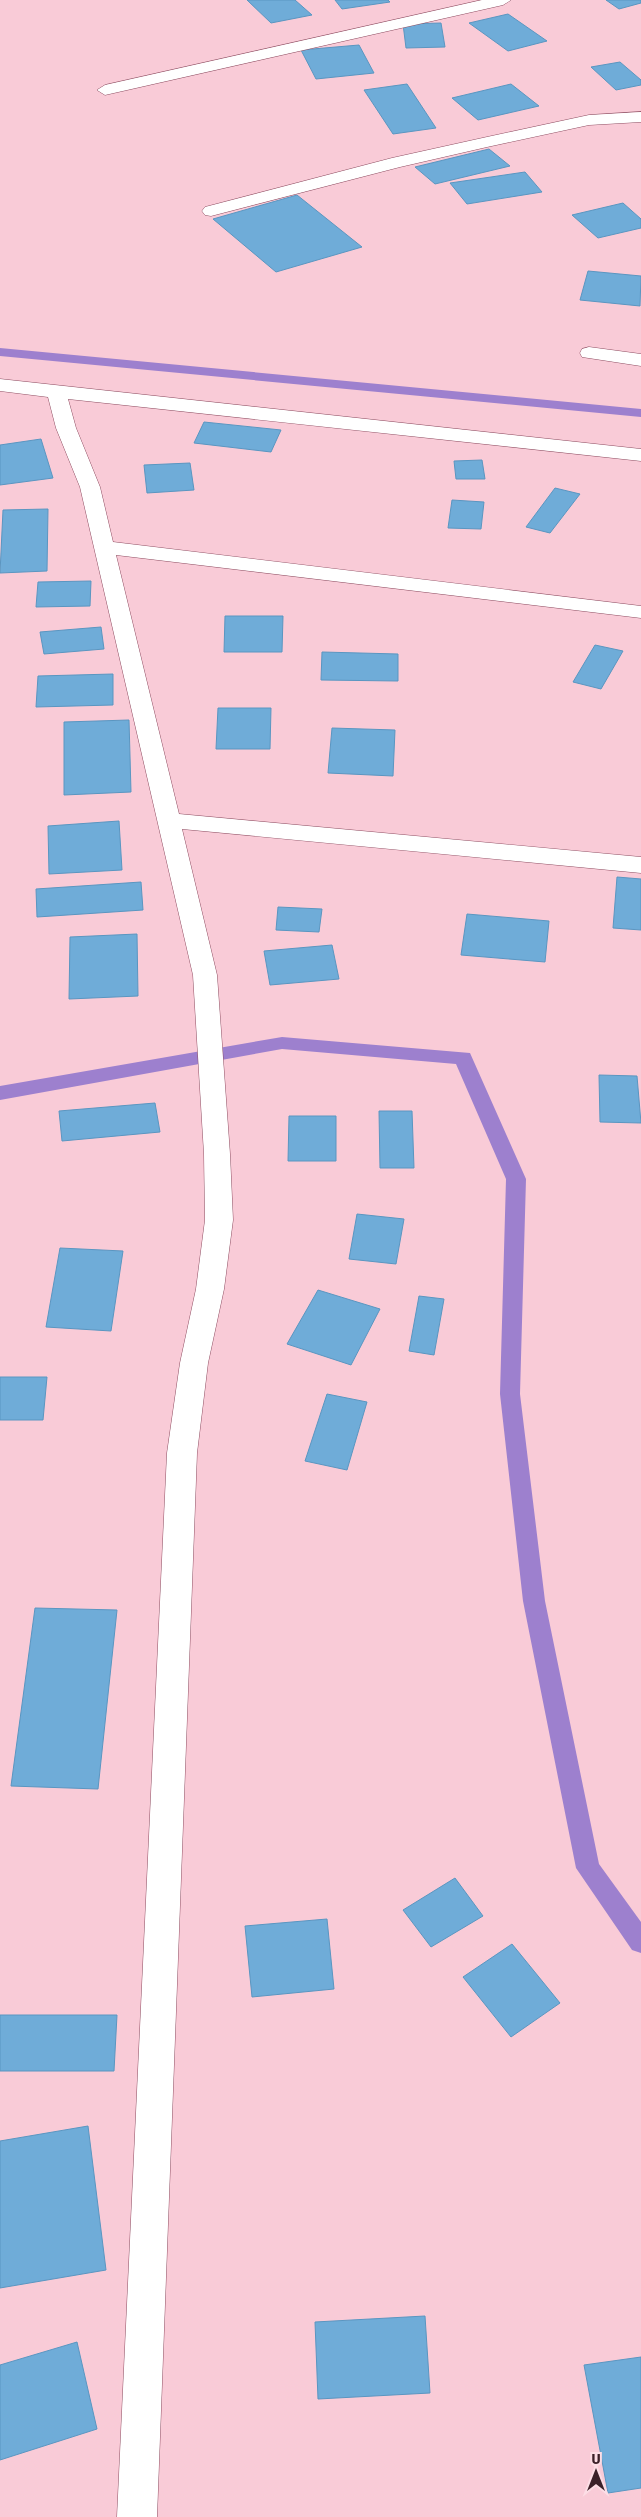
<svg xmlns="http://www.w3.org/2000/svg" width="641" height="2517" font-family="'Fira Sans',sans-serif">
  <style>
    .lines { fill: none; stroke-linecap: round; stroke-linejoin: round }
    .stream { fill: #9d80ce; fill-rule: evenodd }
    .building { fill: #6facd8; stroke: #5a96c1 }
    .minor-casing { stroke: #8e4e62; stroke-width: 1 }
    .minor { fill: #fff; fill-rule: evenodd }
  </style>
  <rect width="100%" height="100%" fill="#f9cbd7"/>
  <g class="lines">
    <!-- stream -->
    <g class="stream">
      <polygon points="0,348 641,409 641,417 0,356"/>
      <polygon points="282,1037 470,1053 526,1179 520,1394 545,1601 599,1864 641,1922 641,1953 632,1950 576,1868 523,1601 500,1394 506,1179 456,1064 282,1049 0,1100 0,1086"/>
    </g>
  </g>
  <!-- building -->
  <g class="building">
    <polygon points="247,0 295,0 312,15 271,23"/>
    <polygon points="335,0 388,0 390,2 342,9"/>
    <polygon points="606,0 641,0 641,3 619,9"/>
    <polygon points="508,14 547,41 508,51 469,23"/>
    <polygon points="441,23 445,47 406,48 403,24"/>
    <polygon points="359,45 374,73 316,79 301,50"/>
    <polygon points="620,62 641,80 641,85 616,90 591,67"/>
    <polygon points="407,84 436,128 393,134 364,90"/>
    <polygon points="511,84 539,106 478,120 452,98"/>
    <polygon points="489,149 510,166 435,184 415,167"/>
    <polygon points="525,172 542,192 467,204 450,183"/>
    <polygon points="297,195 362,247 276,272 213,219"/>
    <polygon points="623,203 641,219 641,228 598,238 572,215"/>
    <polygon points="588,271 641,276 640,306 580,300"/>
    <polygon points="204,422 281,430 271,452 194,443"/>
    <polygon points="41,439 53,478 0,485 0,445"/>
    <polygon points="482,460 485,479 456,479 454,461"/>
    <polygon points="190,463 194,490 147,493 144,465"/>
    <polygon points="555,488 580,494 550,533 526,527"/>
    <polygon points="452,500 484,502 481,529 448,528"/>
    <polygon points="48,509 47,571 0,573 3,510"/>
    <polygon points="91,581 90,606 36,607 38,582"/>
    <polygon points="225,616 283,616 282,652 224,652"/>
    <polygon points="101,627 104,649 44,654 40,632"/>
    <polygon points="595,645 623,651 601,689 573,682"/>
    <polygon points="322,652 398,654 398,681 321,680"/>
    <polygon points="113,674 113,705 36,707 38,676"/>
    <polygon points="218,708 271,708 270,749 216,749"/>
    <polygon points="129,720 131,792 64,795 64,722"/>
    <polygon points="332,728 395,730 393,776 328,773"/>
    <polygon points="119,821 122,870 49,874 48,826"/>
    <polygon points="617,877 641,879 641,930 613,928"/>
    <polygon points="141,882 143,910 37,917 36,889"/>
    <polygon points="278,907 322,909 319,932 276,930"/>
    <polygon points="467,914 549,921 545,962 461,955"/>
    <polygon points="137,934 138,996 69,999 70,937"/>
    <polygon points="332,945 339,979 270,985 264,951"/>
    <polygon points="599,1075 637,1076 641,1123 600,1122"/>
    <polygon points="155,1103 160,1132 62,1141 59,1111"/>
    <polygon points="379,1111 412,1111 414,1168 380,1168"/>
    <polygon points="289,1116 336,1116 336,1161 288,1161"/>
    <polygon points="357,1214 404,1219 396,1264 349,1259"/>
    <polygon points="60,1248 123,1251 111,1331 46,1327"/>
    <polygon points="318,1290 380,1309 351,1365 287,1344"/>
    <polygon points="419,1296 444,1299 434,1355 409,1351"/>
    <polygon points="0,1377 47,1377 43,1420 0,1420"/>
    <polygon points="327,1394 367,1402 347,1470 305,1461"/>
    <polygon points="35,1608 117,1610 98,1789 11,1786"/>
    <polygon points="455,1878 483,1916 431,1947 403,1910"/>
    <polygon points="327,1919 334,1989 252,1997 245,1926"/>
    <polygon points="512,1944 560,2003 511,2037 463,1977"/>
    <polygon points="0,2015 117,2015 114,2071 0,2071"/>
    <polygon points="88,2126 106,2270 0,2288 0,2141"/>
    <polygon points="425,2316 430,2393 318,2399 315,2322"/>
    <polygon points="77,2342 97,2429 0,2460 0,2365"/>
    <polygon points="641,2357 641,2488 608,2493 584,2365"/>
  </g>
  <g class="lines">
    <defs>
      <g id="minor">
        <polygon points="482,0 511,0 503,5 105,95 97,90 105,85"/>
        <polygon points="641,112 641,122 589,125 487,147 400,167 211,216 205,215 202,211 205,207 392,158 487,137 589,115"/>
        <polygon points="589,347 641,354 641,366 582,357 580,353 582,349"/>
        <polygon points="0,379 641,449 641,461 68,399 76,428 100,487 113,542 641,606 641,618 116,555 179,814 641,857 641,873 182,829 217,975 230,1154 233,1220 224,1289 208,1363 197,1453 157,2517 117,2517 167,1453 180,1363 196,1289 205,1220 204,1154 193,975 80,487 56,428 48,397 0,391"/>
      </g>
    </defs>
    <!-- minor casing -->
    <use href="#minor" class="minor-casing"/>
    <!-- minor -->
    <use href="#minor" class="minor"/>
  </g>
  <!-- north arrow -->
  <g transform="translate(596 2472)" stroke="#fcdde5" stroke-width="4" paint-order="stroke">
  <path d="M0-4L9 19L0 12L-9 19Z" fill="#3b2028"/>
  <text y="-8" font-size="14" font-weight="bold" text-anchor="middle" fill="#3b2028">U</text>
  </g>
</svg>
